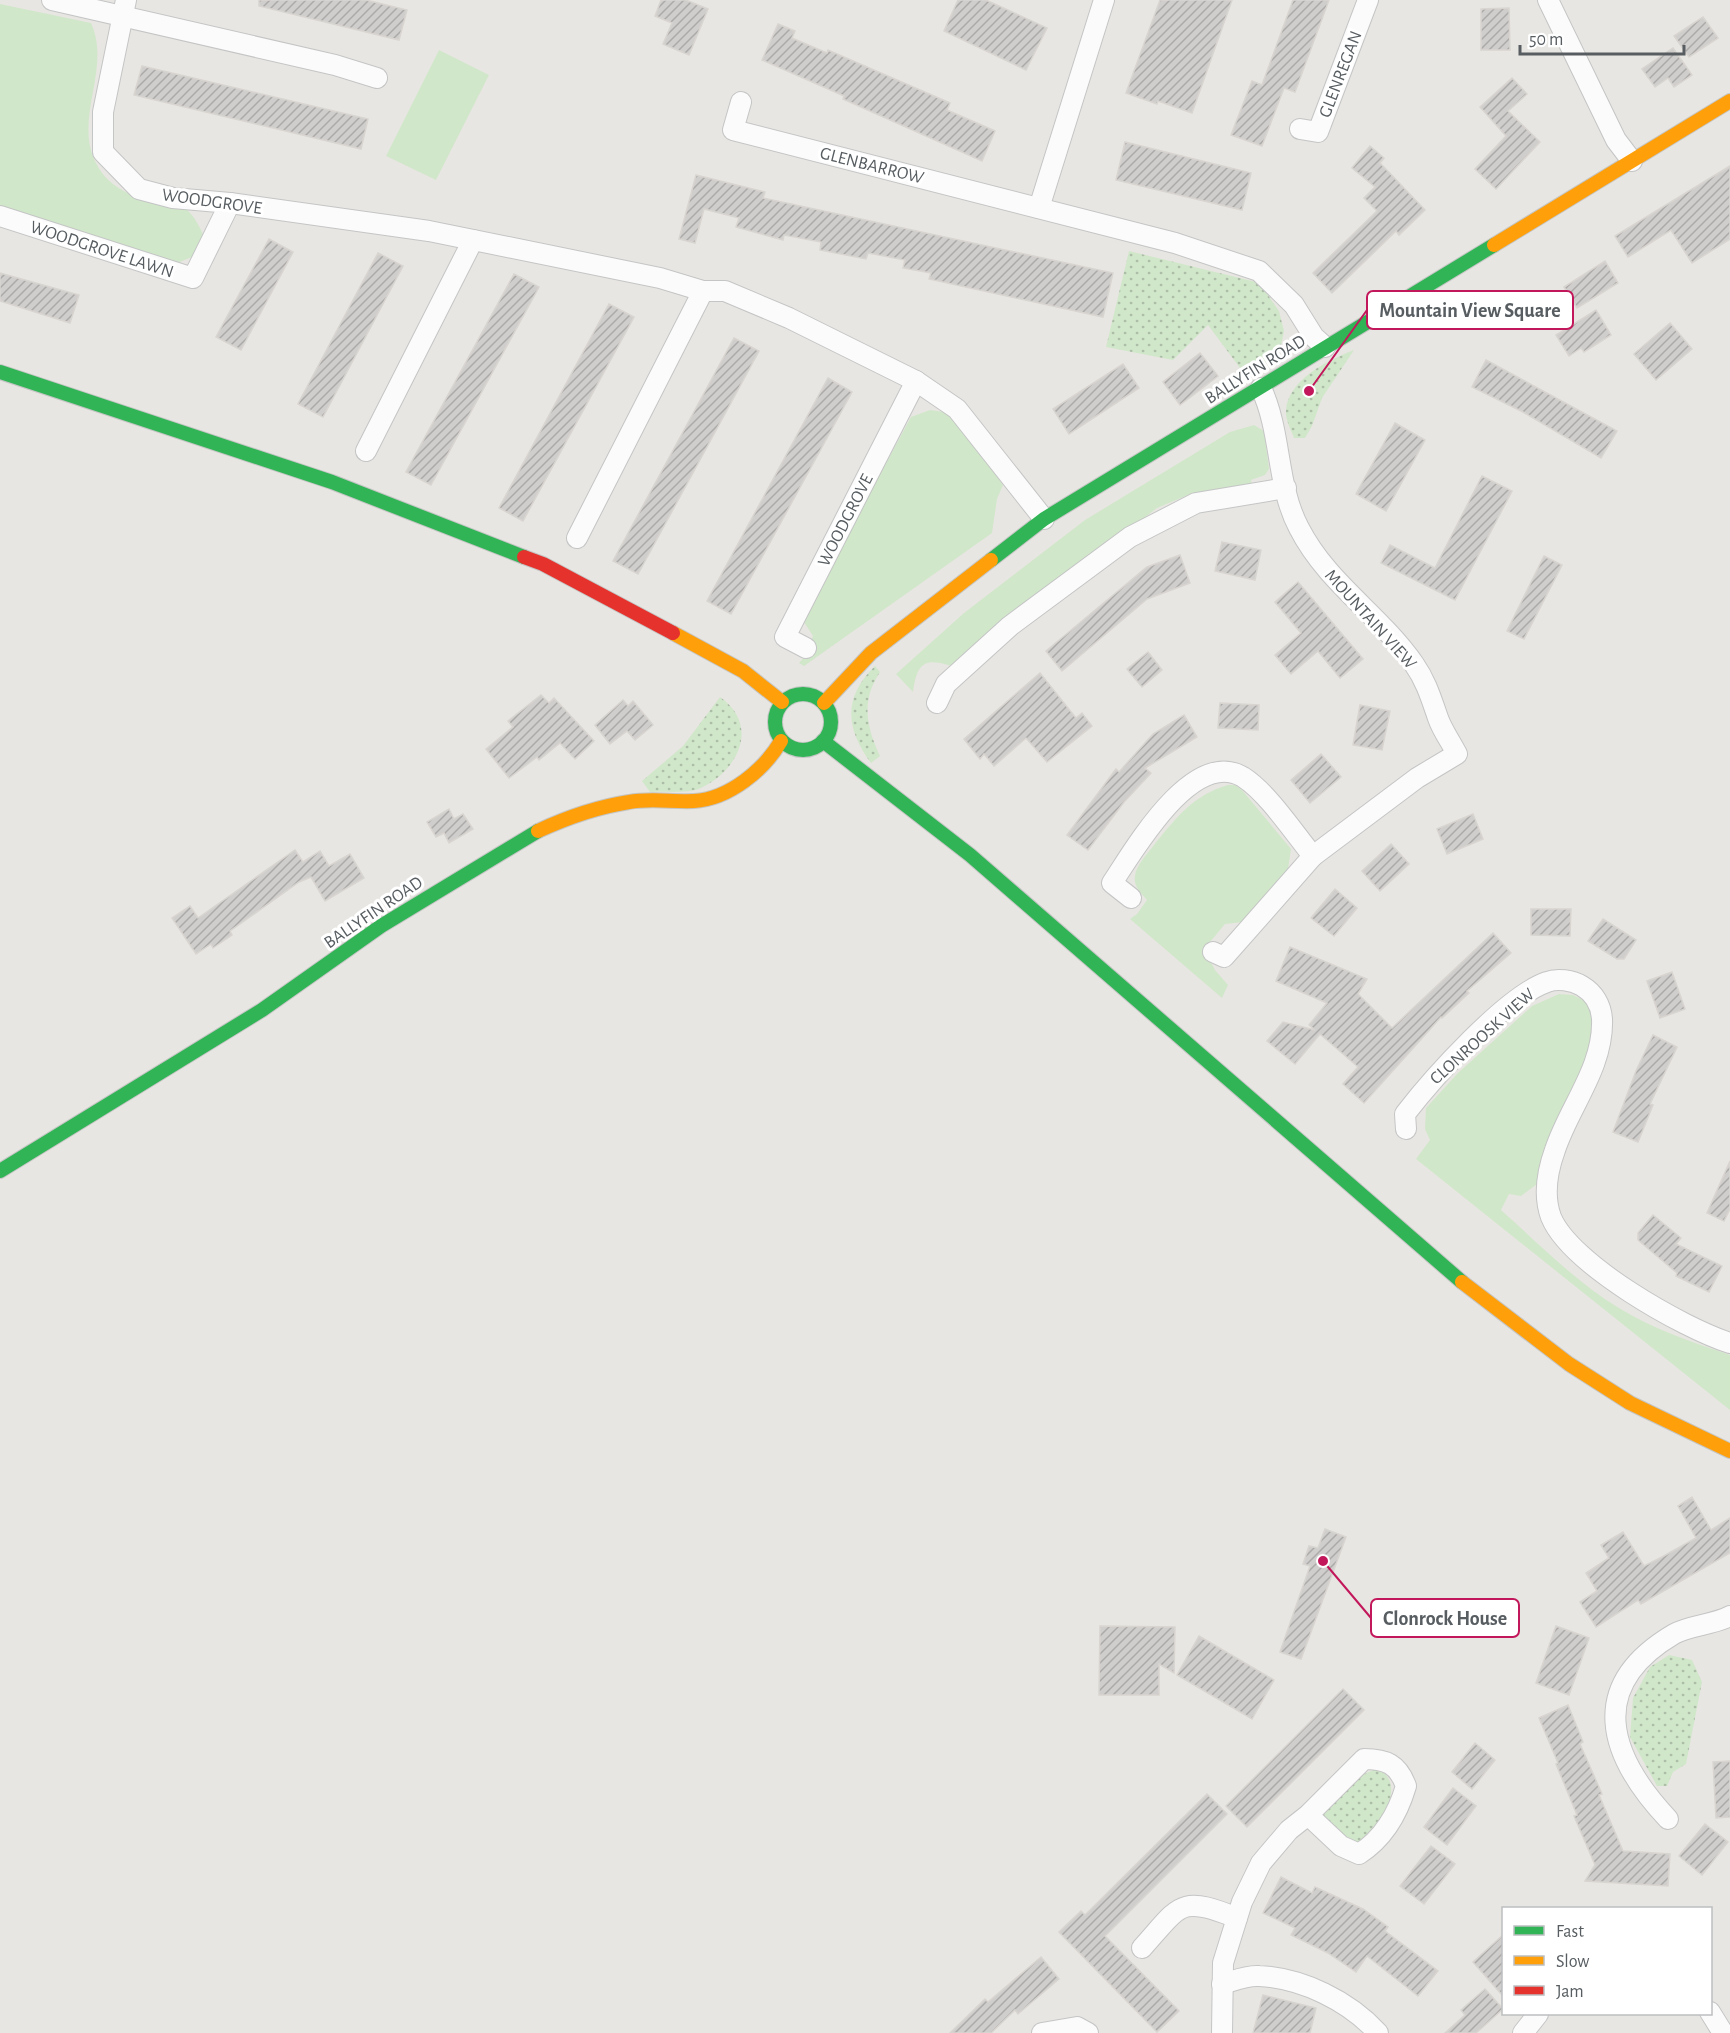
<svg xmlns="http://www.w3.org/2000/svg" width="1730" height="2033" font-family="'Alegreya Sans',sans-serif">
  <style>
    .grass { fill: url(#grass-dots) }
    .park { fill: #d1e7ca }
    .building { fill: url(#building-hatch); stroke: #d8d5d1; stroke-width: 1.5 }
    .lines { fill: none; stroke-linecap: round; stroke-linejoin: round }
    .street-casing { stroke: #c4c5c5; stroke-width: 22 }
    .fast-casing { stroke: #c4c5c4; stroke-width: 16 }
    .slow-casing { stroke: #c4c5c4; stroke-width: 16 }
    .jam-casing { stroke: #c4c5c4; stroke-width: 16 }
    .street { stroke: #fcfbfb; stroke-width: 20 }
    .fast { stroke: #30b455; stroke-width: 14 }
    .slow { stroke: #ff9f0a; stroke-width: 14 }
    .jam { stroke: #e5322d; stroke-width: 14 }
    .labels { text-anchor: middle; stroke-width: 6; stroke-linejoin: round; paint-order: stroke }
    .street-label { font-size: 18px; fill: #575d61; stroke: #fff }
    .leader { fill: none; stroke: #c2185b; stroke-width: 2 }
    .callout-dot { fill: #c2185b; stroke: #fff; stroke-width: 2 }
    .callout { fill: #fff; stroke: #c2185b; stroke-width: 2 }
    .callout-label { font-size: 20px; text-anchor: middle; font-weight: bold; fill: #575d61 }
  </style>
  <defs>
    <pattern id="grass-dots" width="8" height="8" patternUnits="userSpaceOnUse" patternTransform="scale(1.5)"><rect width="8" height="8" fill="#d1e7ca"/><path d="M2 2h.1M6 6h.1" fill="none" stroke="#acbea7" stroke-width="1.8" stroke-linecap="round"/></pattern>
    <pattern id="building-hatch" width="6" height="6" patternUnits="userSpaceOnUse" patternTransform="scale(1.5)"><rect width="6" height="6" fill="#d0cecc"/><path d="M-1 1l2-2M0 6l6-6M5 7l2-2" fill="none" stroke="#acaaa9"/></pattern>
  </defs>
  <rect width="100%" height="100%" fill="#e8e6e2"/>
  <!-- grass -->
  <g class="grass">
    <polygon points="1129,251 1256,282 1265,291 1279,311 1284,331 1281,346 1272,359 1246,376 1208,325 1173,360 1106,347"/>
    <path d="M 1354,350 L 1322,398 L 1312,426 L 1305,438 L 1294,438 C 1291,430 1285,419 1286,410 C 1288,380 1328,360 1354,350 Z"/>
    <path d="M 875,666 L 880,672 C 861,701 866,725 880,756 L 871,763 C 846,729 842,698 875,666 Z"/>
    <path d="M 720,697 C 760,725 739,770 701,788 C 688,794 665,791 650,792 L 642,781 L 683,746 Z"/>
    <polygon points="1669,1655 1692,1660 1702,1682 1686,1764 1673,1772 1667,1786 1657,1786 1630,1737 1633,1698 1650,1667"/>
    <path d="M 1378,1769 C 1408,1784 1380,1827 1362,1843 L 1351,1843 L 1322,1816 C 1331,1799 1359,1772 1378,1769 Z"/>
  </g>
  <!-- park -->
  <g class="park">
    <path d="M 0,4 L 91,23 C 112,69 73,118 96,163 C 109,190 138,199 165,204 C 171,206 181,206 187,210 C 195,217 200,227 204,237 L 197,255 L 177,263 L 0,209 Z"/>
    <polygon points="439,50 489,75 436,180 386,156"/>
    <polygon points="930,410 944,412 957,421 1003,485 997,499 992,533 804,666 799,663 806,655 813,636 804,622 806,611 911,417"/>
    <path d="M 1254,425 L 1264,431 L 1269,469 L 1265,475 L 1251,480 L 1252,486 L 1188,495 L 1157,508 L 952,666 C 924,657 917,663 913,692 L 896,674 L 964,613 L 1085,520 L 1230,432 Z"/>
    <path d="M 1228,785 L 1235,785 L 1242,790 L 1291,849 L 1288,869 L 1243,922 L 1225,924 L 1210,942 L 1207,955 L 1215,970 L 1228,985 L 1222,998 L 1130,919 L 1137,914 L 1147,900 C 1141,893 1133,886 1135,876 C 1136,865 1148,853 1154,845 C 1176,818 1193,795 1228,785 Z"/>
    <path d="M 1559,994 L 1573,995 L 1583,1000 L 1591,1008 L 1595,1035 L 1537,1184 L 1521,1196 L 1509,1194 L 1501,1210 C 1539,1244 1576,1282 1619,1308 C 1653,1329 1692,1342 1730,1355 L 1730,1410 L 1416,1159 L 1430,1140 L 1425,1129 L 1426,1108 L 1458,1073 L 1532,1006 Z"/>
  </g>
  <!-- building -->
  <g class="building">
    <polygon points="259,0 366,0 407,10 399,40 259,6"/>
    <polygon points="661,0 686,0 708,9 689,55 663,44 672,23 655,16"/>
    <polygon points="958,0 986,0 1047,28 1026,70 944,31"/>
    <polygon points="1160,0 1232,0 1192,113 1158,101 1157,104 1126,93"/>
    <polygon points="1293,0 1329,0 1295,92 1284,88 1262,146 1231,135 1252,81 1262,85"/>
    <polygon points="1509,8 1510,50 1481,50 1481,9"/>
    <polygon points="1703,17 1718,38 1689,57 1674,36"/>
    <polygon points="778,24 795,31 792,38 827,53 828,50 950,103 947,110 995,131 982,161 843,99 844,96 762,60"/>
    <polygon points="1673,48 1692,75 1674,87 1668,78 1655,87 1642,69"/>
    <polygon points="142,66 368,119 361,149 134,95"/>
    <polygon points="1512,78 1527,94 1508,111 1540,142 1496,189 1475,169 1506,136 1480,107"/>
    <polygon points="1125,142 1251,173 1242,210 1116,180"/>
    <polygon points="1370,146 1384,158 1380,163 1425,210 1399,235 1396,231 1332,293 1313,273 1377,211 1364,198 1375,187 1352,168"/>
    <polygon points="1730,166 1730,239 1692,263 1671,230 1628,257 1615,236"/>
    <polygon points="696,175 765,192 763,198 1113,273 1103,317 929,279 931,273 903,268 905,260 868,253 866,259 820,250 821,242 784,235 783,240 736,227 739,218 704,209 695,243 679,239"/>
    <polygon points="269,239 293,252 241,350 216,337"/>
    <polygon points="378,253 403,266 323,417 298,404"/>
    <polygon points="1605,261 1618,283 1577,308 1564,287"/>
    <polygon points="0,273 79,295 70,323 0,301"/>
    <polygon points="514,274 539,287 431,485 406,472"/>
    <polygon points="609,304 634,317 523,521 499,508"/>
    <polygon points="1596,310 1611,335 1584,352 1581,348 1569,356 1556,335"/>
    <polygon points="1670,323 1692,349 1656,380 1634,354"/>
    <polygon points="734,338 759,351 638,574 613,561"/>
    <polygon points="1200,353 1218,376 1180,405 1163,382"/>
    <polygon points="1486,360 1617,431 1601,458 1523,412 1472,387"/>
    <polygon points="1123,364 1139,388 1069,434 1053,409"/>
    <polygon points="828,378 852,392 731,614 707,601"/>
    <polygon points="1395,423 1425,440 1386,511 1356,494"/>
    <polygon points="1482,476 1512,491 1455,600 1381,563 1390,545 1435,568"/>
    <polygon points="1222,542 1261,550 1255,580 1215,571"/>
    <polygon points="1180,555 1190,583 1147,599 1062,671 1046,651 1147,567"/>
    <polygon points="1544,556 1562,565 1524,639 1507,631"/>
    <polygon points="1298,582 1363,659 1340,678 1318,651 1291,674 1275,655 1301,633 1275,602"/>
    <polygon points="1148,652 1162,670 1142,687 1127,669"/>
    <polygon points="1040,673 1076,718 1082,713 1092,726 1047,762 1026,738 994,766 984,754 980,759 964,739"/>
    <polygon points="541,695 549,703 554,698 594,741 575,759 560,743 539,760 537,757 509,778 486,749 513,727 508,721"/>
    <polygon points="623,700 628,706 633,701 653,725 635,740 627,731 610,744 595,725"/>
    <polygon points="1220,703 1259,705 1258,730 1218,728"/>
    <polygon points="1360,705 1390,711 1382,750 1353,745"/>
    <polygon points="1184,715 1197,737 1145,768 1151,773 1124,802 1088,850 1067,835 1116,769 1119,772 1153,734"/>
    <polygon points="1321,754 1341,777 1310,803 1291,780"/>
    <polygon points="449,809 454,819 463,814 473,829 449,843 444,833 436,837 427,822"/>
    <polygon points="1473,814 1483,839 1447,854 1437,829"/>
    <polygon points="1391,844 1409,864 1380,891 1362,871"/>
    <polygon points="295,850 303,862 320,851 329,866 350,854 364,878 325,901 311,877 299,882 230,931 232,935 213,948 211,944 196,954 172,918 190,906 198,918"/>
    <polygon points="1335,889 1357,908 1334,936 1311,918"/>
    <polygon points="1531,909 1571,909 1570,936 1531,935"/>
    <polygon points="1603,919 1636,940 1624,959 1617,959 1588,941"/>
    <polygon points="1493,933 1511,953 1467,991 1469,993 1442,1018 1441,1017 1364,1103 1343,1084 1358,1067 1320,1034 1295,1064 1267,1041 1283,1022 1315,1030 1309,1025 1327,1003 1276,981 1290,947 1367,979 1358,994 1392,1028"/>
    <polygon points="1672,972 1685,1009 1660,1018 1647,981"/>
    <polygon points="1653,1035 1677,1047 1650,1104 1653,1105 1638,1142 1613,1132 1636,1071"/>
    <polygon points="1730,1161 1730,1209 1724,1221 1707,1213"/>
    <polygon points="1653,1215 1681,1238 1676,1244 1722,1266 1709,1292 1676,1276 1677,1273 1638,1240 1638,1233"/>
    <polygon points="1692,1497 1711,1530 1730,1518 1730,1553 1641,1604 1638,1600 1596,1627 1580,1602 1597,1591 1586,1573 1609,1558 1601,1545 1623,1532 1644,1566 1662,1557 1696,1538 1678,1506"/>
    <polygon points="1325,1529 1346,1537 1301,1659 1280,1652 1310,1566 1303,1564 1309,1546 1318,1548"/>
    <polygon points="1100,1626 1175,1627 1174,1673 1159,1664 1159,1695 1099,1695"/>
    <polygon points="1556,1626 1589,1638 1569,1695 1536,1683"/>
    <polygon points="1199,1636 1274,1680 1252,1719 1177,1675"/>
    <polygon points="1343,1689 1364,1710 1247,1827 1226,1806"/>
    <polygon points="1568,1705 1583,1742 1580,1744 1602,1794 1599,1795 1623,1851 1670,1854 1668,1886 1585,1881 1595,1865 1574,1816 1577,1815 1556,1764 1558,1763 1539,1718"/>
    <polygon points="1475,1743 1495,1760 1472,1789 1452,1772"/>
    <polygon points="1730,1761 1730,1817 1716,1818 1713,1762"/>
    <polygon points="1453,1788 1476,1806 1447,1845 1424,1827"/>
    <polygon points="1207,1794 1227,1814 1105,1936 1179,2011 1157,2032 1059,1932 1081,1911 1085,1915"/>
    <polygon points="1705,1824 1728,1842 1702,1875 1679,1856"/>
    <polygon points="1431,1846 1455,1864 1424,1904 1400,1886"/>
    <polygon points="1281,1877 1312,1893 1315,1887 1363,1909 1388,1927 1385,1931 1438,1971 1418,1996 1367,1956 1356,1972 1328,1953 1291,1935 1295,1928 1263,1913"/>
    <polygon points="1503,1935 1503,1996 1473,1962"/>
    <polygon points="1041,1957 1059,1979 1018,2014 1015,2010 991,2033 950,2033 985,1999 988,2002"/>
    <polygon points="1485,1989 1503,2009 1476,2033 1445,2033 1465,2015 1461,2010"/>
    <polygon points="1263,1995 1316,2008 1310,2033 1253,2033"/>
  </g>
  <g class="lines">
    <defs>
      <g id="street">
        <polyline points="52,0 335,65 377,78"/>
        <polyline points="126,0 103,112 103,152 139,189 173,198 230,203 429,231 660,278 703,291 725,291 789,318 916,381 957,409 1044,519"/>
        <polyline points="1548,0 1616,140 1632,161"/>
        <polyline points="741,102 733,130 1175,243 1259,271 1294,305 1314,337 1325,347"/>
        <polyline points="1300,129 1318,132 1368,0"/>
        <polyline points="1039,208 1104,0"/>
        <polyline points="0,216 193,278 230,203"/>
        <polyline points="366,451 473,240"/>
        <polyline points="577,538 703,291"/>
        <polyline points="806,648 785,637 916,381"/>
        <polyline points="937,703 946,684 1010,626 1130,537 1196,503 1286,488"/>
        <path d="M 1131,898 L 1112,883 C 1134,850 1193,747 1243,777 C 1268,793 1294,833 1313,856"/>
        <path d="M 1213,952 L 1224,957 L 1313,856 L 1417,778 L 1457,754 C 1451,742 1442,730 1438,718 C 1431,698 1426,681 1414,664 C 1379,614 1327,583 1299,528 C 1276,485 1282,433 1261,388"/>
        <path d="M 1406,1129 L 1405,1114 C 1432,1079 1506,996 1547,982 C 1557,978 1572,980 1582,986 C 1594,993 1601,1005 1602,1019 C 1604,1067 1569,1107 1555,1150 C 1547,1172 1543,1195 1551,1217 C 1570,1264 1683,1328 1730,1343"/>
        <path d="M 1668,1819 C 1608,1755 1586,1686 1674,1634 C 1690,1625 1713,1625 1730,1616"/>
        <path d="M 1142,1948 C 1180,1906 1179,1894 1237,1918"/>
        <path d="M 1222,1984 C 1233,1981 1247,1975 1259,1976 C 1302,1978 1349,2001 1378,2033"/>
        <polyline points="1710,2012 1723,2033"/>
        <polyline points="1042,2033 1077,2027 1088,2033"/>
        <path d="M 1222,2033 L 1223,1963 L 1242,1902 L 1261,1863 L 1289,1830 L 1308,1815 L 1364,1759 C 1386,1759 1398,1764 1406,1786 C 1398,1813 1384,1838 1359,1854 L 1341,1846 L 1308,1815"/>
        <polyline points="1523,2033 1538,2014"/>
      </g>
      <g id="fast">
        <polyline points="0,372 332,482 524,557"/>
        <polyline points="991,560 1044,519 1494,245"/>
        <circle cx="803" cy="722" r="28"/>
        <polyline points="823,741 970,855 1462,1282"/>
        <polyline points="0,1171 262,1010 381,926 538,831"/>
      </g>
      <g id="slow">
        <polyline points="1494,245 1730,101"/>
        <polyline points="673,633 743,671 782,702"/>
        <polyline points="824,703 871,653 991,560"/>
        <path d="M 538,831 C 568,817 597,807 629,802 C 650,798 672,802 694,801 C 729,799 764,770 781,741"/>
        <polyline points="1462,1282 1569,1364 1630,1403 1730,1451"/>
      </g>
      <polyline id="jam" points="524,557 543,564 673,633"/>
    </defs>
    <!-- street casing -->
    <use href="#street" class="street-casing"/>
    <!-- fast casing -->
    <use href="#fast" class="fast-casing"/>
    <!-- slow casing -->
    <use href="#slow" class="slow-casing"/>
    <!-- jam casing -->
    <use href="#jam" class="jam-casing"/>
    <!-- street -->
    <use href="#street" class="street"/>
    <!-- fast -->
    <use href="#fast" class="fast"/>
    <!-- slow -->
    <use href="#slow" class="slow"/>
    <!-- jam -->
    <use href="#jam" class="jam"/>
  </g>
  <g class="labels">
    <!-- street labels -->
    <g class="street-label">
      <text transform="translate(1340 74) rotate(-69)" y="6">GLENREGAN</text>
      <text transform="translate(872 165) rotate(14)" y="6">GLENBARROW</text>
      <text transform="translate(212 201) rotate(8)" y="6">WOODGROVE</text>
      <text transform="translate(102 249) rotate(18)" y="6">WOODGROVE LAWN</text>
      <text transform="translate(1255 369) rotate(-32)" y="6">BALLYFIN ROAD</text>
      <text transform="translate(845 520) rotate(-63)" y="6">WOODGROVE</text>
      <text transform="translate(1371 619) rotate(48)" y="6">MOUNTAIN VIEW</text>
      <text transform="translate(373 912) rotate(-34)" y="6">BALLYFIN ROAD</text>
      <text transform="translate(1482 1036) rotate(-42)" y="6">CLONROOSK VIEW</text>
    </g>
  </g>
  <!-- callouts -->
  <path class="leader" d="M1309 391L1367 310M1323 1561L1371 1618"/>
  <g class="callout-dot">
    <circle cx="1309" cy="391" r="6"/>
    <circle cx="1323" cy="1561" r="6"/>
  </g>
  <g class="callout">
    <rect x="1367" y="291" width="206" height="38" rx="6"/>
    <rect x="1371" y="1599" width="148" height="38" rx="6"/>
  </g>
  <g class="callout-label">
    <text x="1470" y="317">Mountain View Square</text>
    <text x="1445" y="1625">Clonrock House</text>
  </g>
  <!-- legend -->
  <rect x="1502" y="1907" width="210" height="108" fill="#ffffff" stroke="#bcbec0" stroke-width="1.5"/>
  <rect x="1514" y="1926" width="30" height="9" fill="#30b455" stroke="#bcbec0" stroke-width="1.5"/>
  <text x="1556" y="1937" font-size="18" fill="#575d61">Fast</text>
  <rect x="1514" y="1956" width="30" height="9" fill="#ff9f0a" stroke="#bcbec0" stroke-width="1.5"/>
  <text x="1556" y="1967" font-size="18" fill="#575d61">Slow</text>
  <rect x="1514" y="1986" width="30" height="9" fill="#e5322d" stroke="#bcbec0" stroke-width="1.5"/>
  <text x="1556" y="1997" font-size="18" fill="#575d61">Jam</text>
  <!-- scale -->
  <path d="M1520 45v9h164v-9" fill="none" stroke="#575d61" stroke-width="3"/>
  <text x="1529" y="45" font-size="18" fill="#575d61" stroke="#ffffff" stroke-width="4.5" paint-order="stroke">50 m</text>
</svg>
